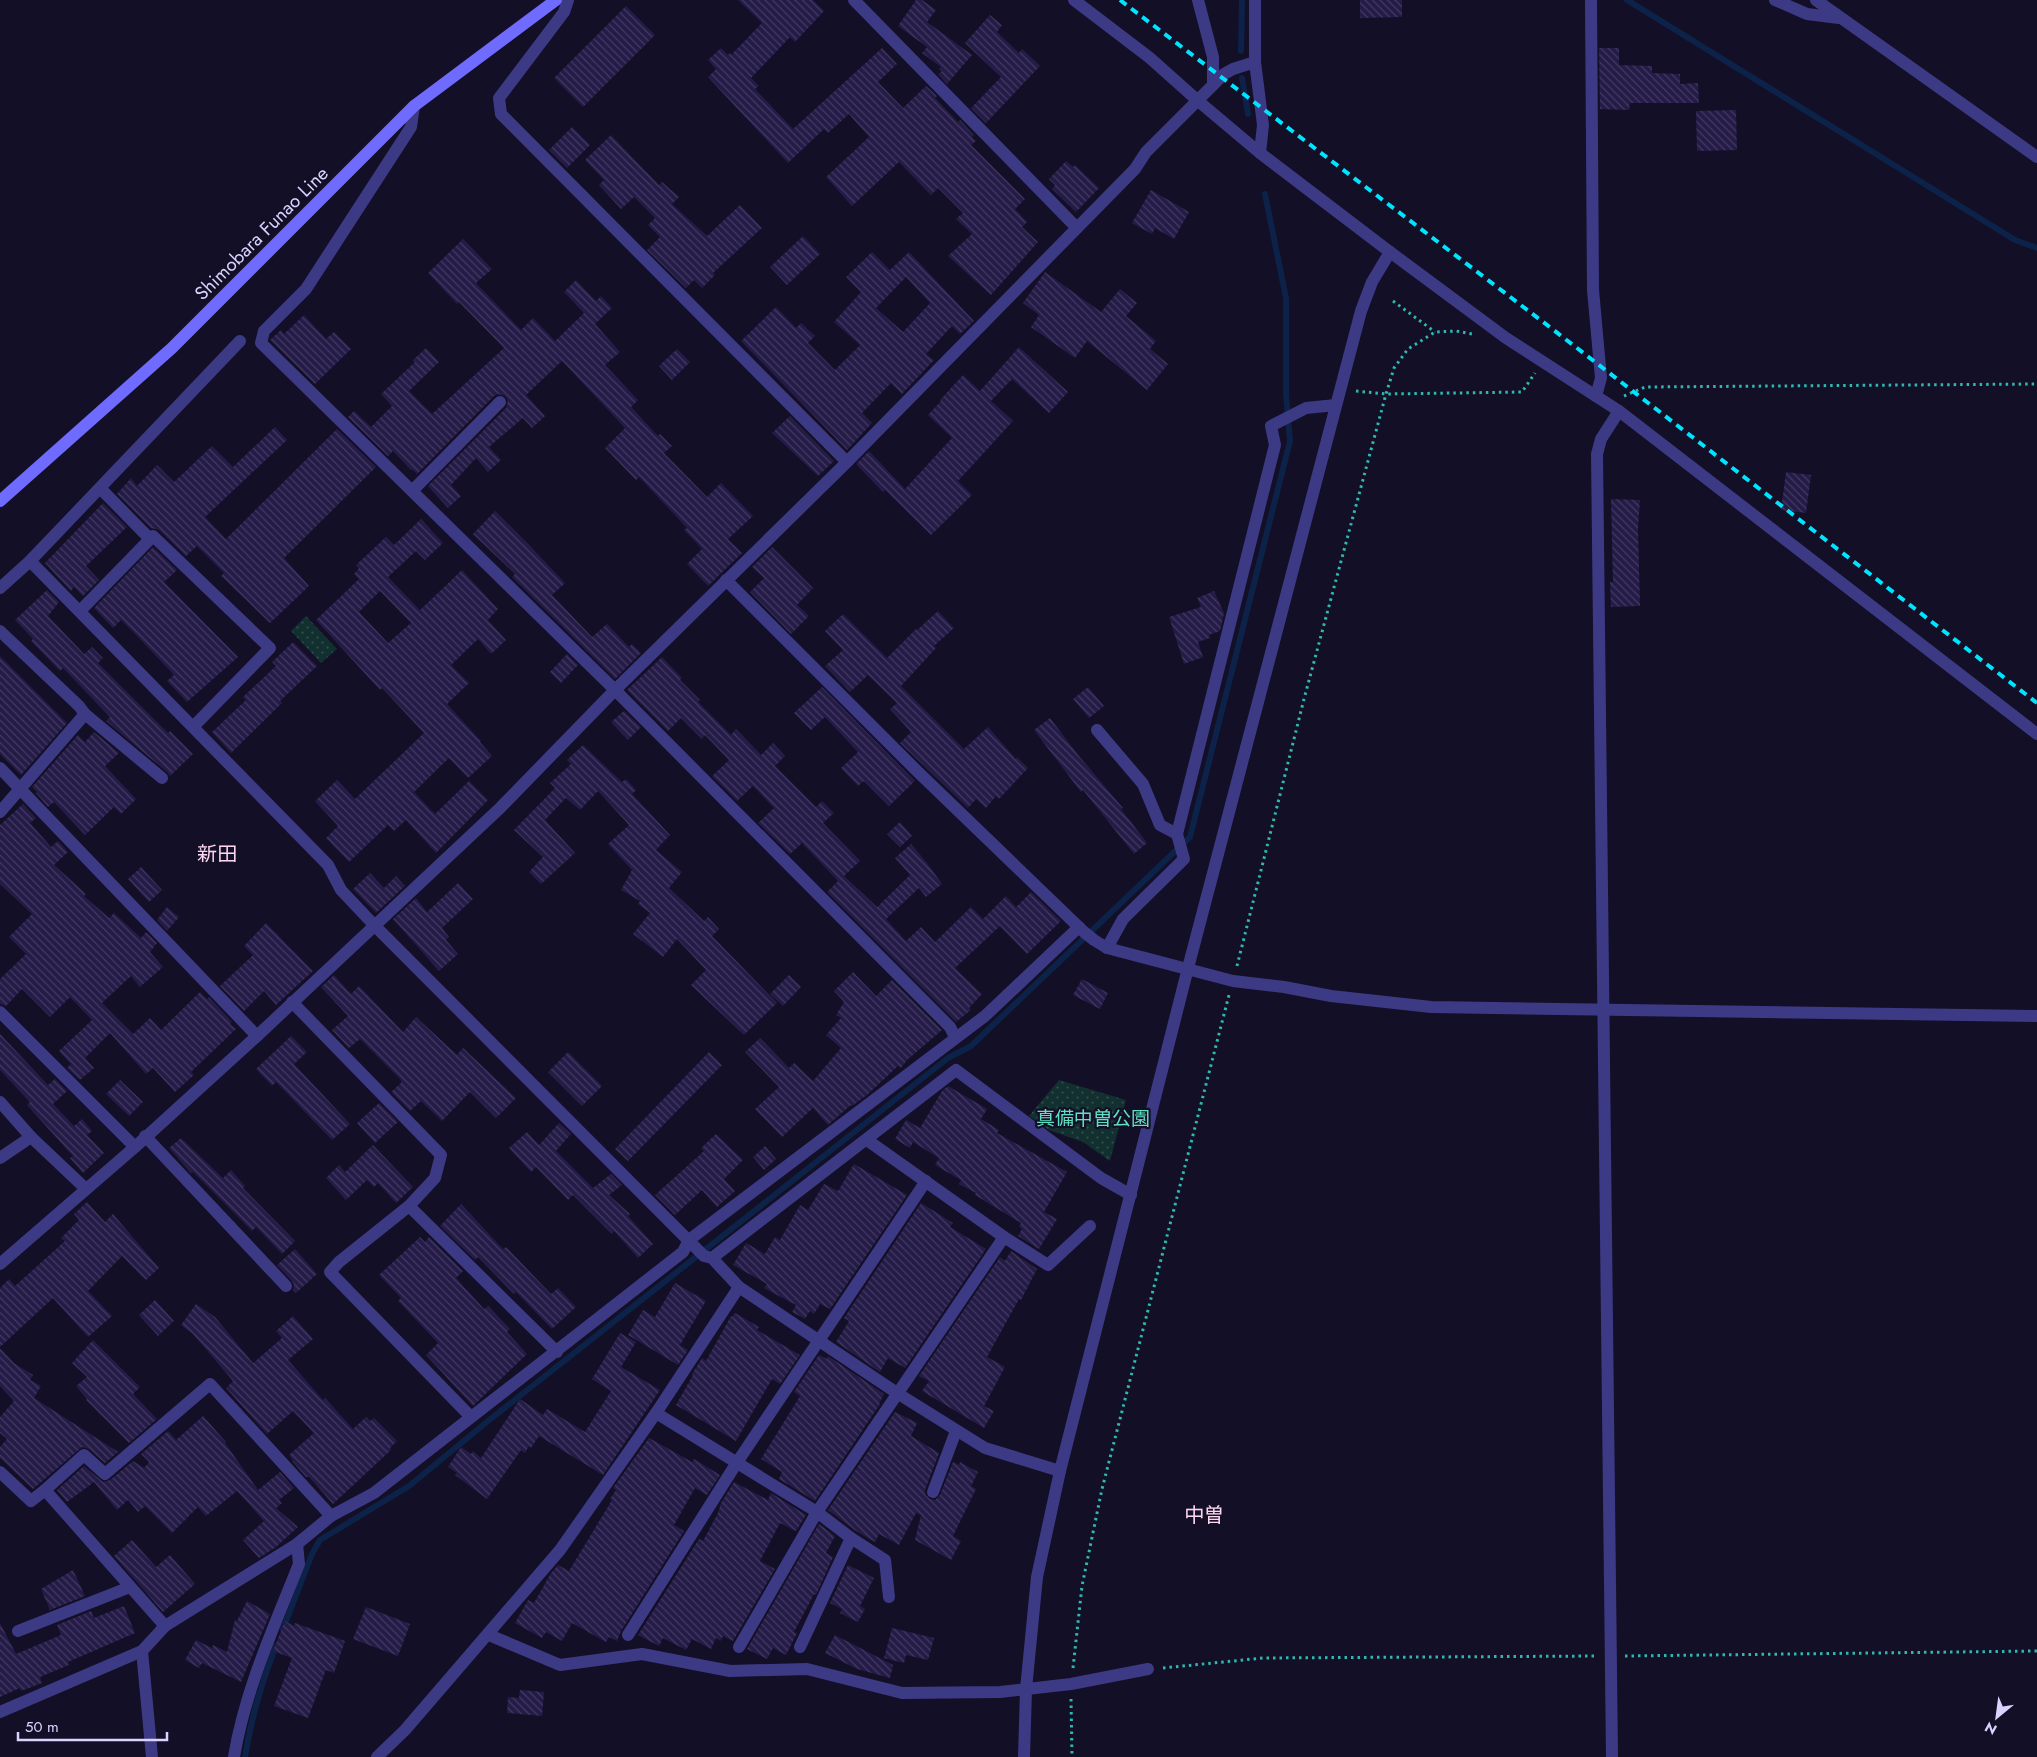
<svg xmlns="http://www.w3.org/2000/svg" width="2037" height="1757" font-family="Jost,'Noto Sans JP',sans-serif">
  <style>
    .park { fill: url(#park-dots) }
    .lines { fill: none; stroke-linecap: round; stroke-linejoin: round }
    .stream { stroke: #0c2248; stroke-width: 6 }
    .building { fill: url(#building-back-hatch); fill-rule: evenodd }
    .path { stroke: #2fb8b0; stroke-width: 3; stroke-dasharray: 2.5 4; stroke-linecap: butt }
    .minor { stroke: #3d3a85; stroke-width: 12 }
    .tertiary { stroke: #3d3a85; stroke-width: 12 }
    .secondary { stroke: #6f6bff; stroke-width: 12 }
    .rail { stroke: #00e5ff; stroke-width: 4; stroke-dasharray: 8 6; stroke-linecap: butt }
    .labels { text-anchor: middle; stroke-width: 4.5; stroke-linejoin: round; paint-order: stroke }
    .street-label { font-size: 19px; fill: #d9d4ff; stroke: #130f26 }
    .park-label { font-size: 19px; fill: #5fe0c0; stroke: #130f26 }
    .neighbourhood-label { font-size: 20px; fill: #ffd6f0; stroke: #130f26 }
  </style>
  <defs>
    <pattern id="park-dots" width="8" height="8" patternUnits="userSpaceOnUse" patternTransform="scale(1.25)"><rect width="8" height="8" fill="#12302f"/><path d="M2 2h.1M6 6h.1" fill="none" stroke="#344d4e" stroke-width="1.8" stroke-linecap="round"/></pattern>
    <pattern id="building-back-hatch" width="6" height="6" patternUnits="userSpaceOnUse" patternTransform="scale(1.25)"><rect width="6" height="6" fill="#241b47"/><path d="M-1 5l2 2M0 0l6 6M5-1l2 2" fill="none" stroke="#433b63"/></pattern>
  </defs>
  <rect width="100%" height="100%" fill="#130f26"/>
  <!-- park -->
  <g class="park">
    <polygon points="306,616 337,649 321,663 291,631"/>
    <polygon points="1059,1080 1126,1100 1110,1161 1083,1142 1049,1130 1029,1116"/>
  </g>
  <g class="lines">
    <!-- stream -->
    <g class="stream">
      <polyline points="1627,0 2015,240 2037,248"/>
      <polyline points="1241,51 1242,0"/>
      <polyline points="1242,78 1248,114"/>
      <polyline points="283,1629 312,1554 320,1540 409,1486 488,1421 948,1058 971,1046 1190,837 1290,441 1286,394 1286,298 1265,194"/>
      <path d="M 245,1757 C 252,1715 261,1685 276,1646"/>
    </g>
  </g>
  <!-- building -->
  <g class="building">
    <polygon points="738,0 813,0 824,11 795,42 790,37 751,78 759,86 755,89 793,129 882,48 897,64 878,82 903,108 926,86 937,96 935,98 958,122 960,120 974,135 972,137 976,141 971,145 1025,199 1015,209 1027,222 1022,227 1038,242 991,295 948,256 972,234 956,219 963,213 938,188 931,195 899,162 852,206 826,177 869,137 849,114 828,133 824,129 788,163 708,77 716,69 708,60 721,48 728,55 730,53 731,55 762,23"/>
    <polygon points="916,0 922,0 936,10 927,22 972,55 947,84 938,74 942,71 939,69 941,67 922,53 927,47 898,26"/>
    <polygon points="1360,0 1402,0 1402,17 1360,18"/>
    <polygon points="626,6 655,35 583,107 554,78"/>
    <polygon points="990,15 1002,25 997,32 1019,53 1022,49 1040,66 986,123 971,108 1001,77 965,43"/>
    <polygon points="1599,48 1619,48 1619,65 1652,66 1652,73 1680,74 1680,84 1698,83 1699,103 1630,103 1629,110 1600,109"/>
    <polygon points="1736,110 1737,150 1697,151 1696,111"/>
    <polygon points="572,127 590,145 567,168 549,150"/>
    <polygon points="611,135 659,185 662,182 679,197 672,204 707,236 740,205 762,228 713,273 715,275 702,288 694,280 686,288 647,250 660,237 648,225 655,218 634,197 621,209 599,185 604,180 585,160"/>
    <polygon points="1066,161 1073,167 1075,165 1099,188 1076,212 1052,189 1055,185 1049,179"/>
    <polygon points="1151,190 1189,212 1174,239 1155,228 1152,234 1132,223"/>
    <polygon points="803,236 820,254 787,285 770,267"/>
    <polygon points="463,239 492,269 476,283 521,330 533,318 555,341 584,313 564,292 576,280 596,301 601,296 612,308 595,324 620,352 605,365 638,400 631,407 658,436 660,434 672,446 664,453 707,497 721,483 753,516 728,539 742,553 708,586 687,564 702,549 684,530 687,528 639,477 636,480 605,448 625,428 562,361 526,395 545,416 532,428 523,418 489,447 501,460 488,472 476,458 451,485 461,496 448,508 428,486 506,408 508,400 505,396 498,394 494,396 417,474 412,469 411,470 393,451 388,456 348,417 354,411 371,427 392,406 381,394 415,362 413,360 426,348 439,362 409,391 432,414 504,348 459,302 457,304 428,273"/>
    <path d="M 872,252 L 890,270 L 909,252 L 974,321 L 960,334 L 952,326 L 926,354 L 934,360 L 902,394 L 891,383 L 862,413 L 872,423 L 847,450 L 741,341 L 776,307 L 796,328 L 801,323 L 815,336 L 808,343 L 835,370 L 860,345 L 834,322 L 861,292 L 846,277 ZM 906,277 L 930,303 L 903,332 L 876,308 Z"/>
    <polygon points="1045,272 1101,312 1120,289 1137,303 1126,316 1156,341 1150,349 1168,364 1147,390 1087,341 1075,358 1031,327 1039,315 1023,303"/>
    <polygon points="304,315 326,339 334,332 351,349 315,384 270,340 281,330 284,334"/>
    <polygon points="1019,347 1068,392 1049,413 1012,379 991,401 1013,421 958,481 972,495 931,535 885,490 883,492 856,464 869,451 905,489 952,438 928,415 941,401 940,400 963,375 980,391"/>
    <polygon points="677,349 690,362 672,380 659,366"/>
    <polygon points="790,416 834,461 818,476 772,433"/>
    <polygon points="275,427 287,440 205,517 226,539 337,429 376,467 284,558 309,586 270,623 221,576 224,573 197,546 186,556 159,530 151,528 117,494 131,478 137,486 157,465 174,482 212,446 233,467"/>
    <polygon points="1786,472 1811,475 1806,513 1781,510"/>
    <polygon points="1611,499 1640,500 1638,528 1640,606 1611,607 1610,582 1613,582"/>
    <polygon points="103,503 127,527 86,566 99,580 83,596 74,587 71,591 45,563"/>
    <polygon points="495,511 529,545 565,583 552,595 592,637 607,624 629,647 632,644 641,653 615,679 512,577 515,574 473,534"/>
    <path d="M 421,519 L 443,543 L 425,560 L 416,551 L 388,577 L 420,610 L 462,570 L 498,609 L 488,620 L 506,640 L 491,654 L 478,639 L 451,665 L 469,683 L 447,704 L 481,741 L 480,742 L 492,756 L 468,778 L 449,758 L 414,792 L 435,814 L 469,781 L 488,800 L 436,853 L 406,820 L 394,831 L 388,825 L 349,862 L 326,838 L 338,826 L 315,801 L 337,780 L 355,799 L 424,733 L 382,688 L 380,690 L 316,620 L 359,579 L 354,574 L 359,568 L 356,565 L 386,537 L 394,545 ZM 380,591 L 411,623 L 388,643 L 359,612 Z"/>
    <polygon points="153,547 177,570 164,582 238,657 187,702 167,681 174,675 139,638 121,620 113,628 94,608"/>
    <polygon points="772,547 813,588 797,605 809,616 791,634 750,592 764,578 752,567"/>
    <polygon points="47,590 59,602 48,616 84,654 92,647 103,658 98,663 168,733 170,731 193,754 170,776 167,772 106,721 110,717 63,668 60,671 31,641 33,639 15,620"/>
    <polygon points="1214,591 1224,613 1220,631 1209,635 1210,638 1198,642 1203,657 1184,664 1169,617 1201,607 1197,598"/>
    <polygon points="938,611 954,628 934,646 936,648 901,686 964,749 988,727 1016,759 1017,757 1028,768 999,799 996,796 986,808 976,799 968,808 900,743 911,732 890,709 897,703 868,675 850,692 825,666 843,650 825,631 843,614 887,658 916,629 917,630"/>
    <polygon points="293,642 317,666 280,701 282,703 231,753 212,732 246,700 243,697 276,666 272,662"/>
    <polygon points="567,654 578,665 561,683 550,672"/>
    <polygon points="0,656 67,723 21,775 0,754"/>
    <polygon points="662,657 682,678 680,680 700,700 698,702 731,735 736,729 761,755 773,743 785,756 775,766 816,807 822,801 834,813 823,823 860,861 844,876 877,907 910,875 895,858 911,844 927,863 942,884 926,897 919,888 886,919 906,941 921,927 935,942 971,907 983,919 1006,896 1016,907 1031,892 1061,921 1027,954 1000,926 955,968 982,994 969,1008 971,1010 956,1022 827,892 838,881 802,843 790,854 758,823 774,808 753,786 737,801 712,776 729,760 705,735 702,739 681,718 668,731 627,690"/>
    <polygon points="822,687 915,781 889,806 864,781 858,786 841,768 858,752 825,717 811,730 794,713"/>
    <polygon points="1088,687 1104,706 1089,718 1073,699"/>
    <polygon points="624,711 641,727 628,740 611,722"/>
    <polygon points="1050,718 1079,756 1123,808 1121,809 1147,843 1134,854 1083,790 1081,792 1034,730"/>
    <polygon points="94,732 119,753 105,766 136,799 121,814 114,807 85,835 54,802 48,807 36,793 37,792 32,787 78,735 85,742"/>
    <polygon points="583,745 622,782 626,779 636,790 632,794 670,835 656,850 682,872 669,888 704,921 708,917 719,929 712,936 777,1003 744,1035 691,985 706,970 677,939 663,957 633,934 650,913 638,904 640,901 621,890 632,870 608,844 629,825 598,791 580,810 566,798 545,820 575,853 541,884 529,872 543,857 514,830 555,788 550,783 571,764 567,760"/>
    <polygon points="23,804 36,818 30,823 51,847 58,841 68,852 54,865 86,894 84,896 109,918 114,913 141,938 146,932 157,943 150,952 163,967 140,987 131,976 102,1003 133,1034 150,1018 161,1030 200,992 207,999 209,997 232,1022 230,1024 236,1029 191,1072 194,1075 175,1092 153,1068 146,1074 110,1033 85,1058 94,1068 80,1080 67,1068 71,1064 59,1051 92,1020 70,997 50,1017 22,989 6,1006 0,1004 0,979 26,954 9,937 32,914 0,884 0,825"/>
    <polygon points="900,822 912,836 900,847 887,834"/>
    <polygon points="141,867 162,890 149,902 128,879"/>
    <polygon points="370,873 384,888 396,876 405,886 376,913 353,889"/>
    <polygon points="458,883 473,899 442,928 449,937 446,940 458,954 439,971 393,919 416,898 427,912"/>
    <polygon points="167,907 179,917 167,931 157,920"/>
    <polygon points="266,923 313,971 276,1005 264,991 244,1011 220,986 253,955 244,946"/>
    <polygon points="853,972 876,996 892,980 942,1030 907,1060 901,1068 898,1066 867,1095 852,1106 851,1105 828,1125 813,1108 782,1137 755,1109 779,1087 745,1052 760,1038 789,1068 794,1063 813,1081 841,1048 826,1035 841,1018 836,1015 844,1002 834,991"/>
    <polygon points="334,975 351,994 359,986 403,1032 416,1017 457,1055 463,1048 516,1098 496,1118 470,1092 442,1121 421,1101 410,1111 391,1092 401,1083 401,1080 360,1039 349,1048 332,1030 348,1016 321,987"/>
    <polygon points="789,975 801,987 783,1006 770,994"/>
    <polygon points="1082,979 1108,993 1100,1009 1073,995"/>
    <polygon points="0,1034 48,1085 55,1079 67,1091 53,1104 74,1126 82,1119 92,1131 87,1135 104,1153 83,1173 70,1158 73,1156 27,1105 30,1102 0,1070"/>
    <polygon points="291,1036 307,1052 294,1064 350,1124 332,1140 276,1082 272,1086 256,1069"/>
    <polygon points="568,1052 602,1086 582,1106 548,1072"/>
    <polygon points="709,1052 722,1065 628,1161 615,1149"/>
    <polygon points="120,1080 143,1102 129,1116 106,1094"/>
    <polygon points="948,1086 987,1109 981,1119 999,1130 997,1133 1067,1172 1044,1212 1057,1219 1039,1249 1018,1236 1022,1229 1019,1227 1021,1223 975,1195 976,1193 959,1184 961,1180 935,1165 939,1158 913,1142 910,1148 895,1139 906,1120 920,1128 942,1091"/>
    <polygon points="379,1103 398,1122 375,1143 357,1123"/>
    <polygon points="559,1123 571,1134 556,1151 593,1188 611,1174 622,1185 609,1195 630,1214 628,1216 653,1244 638,1258 614,1231 612,1234 573,1195 568,1200 536,1167 531,1172 509,1148 527,1132 539,1145"/>
    <polygon points="716,1134 743,1160 724,1179 735,1191 717,1207 702,1190 675,1215 655,1195 704,1151 701,1148"/>
    <polygon points="181,1138 223,1178 231,1170 245,1186 243,1188 295,1241 282,1254 256,1227 252,1231 193,1172 191,1173 169,1148"/>
    <polygon points="373,1145 413,1187 396,1203 378,1183 374,1187 367,1180 346,1200 326,1178 339,1165 345,1172"/>
    <polygon points="765,1146 776,1159 764,1170 753,1157"/>
    <polygon points="854,1164 907,1195 830,1309 820,1304 814,1314 810,1311 805,1319 792,1312 796,1305 764,1288 767,1284 733,1265 746,1243 765,1254 775,1237 780,1240 800,1205 808,1210 824,1184 838,1191"/>
    <polygon points="87,1202 105,1222 113,1214 159,1268 146,1280 122,1256 88,1291 112,1316 88,1337 53,1298 0,1347 0,1288 9,1279 15,1286 65,1241 61,1238 79,1220 74,1214"/>
    <polygon points="921,1203 953,1223 950,1227 986,1249 905,1368 888,1358 880,1372 836,1342 849,1321 844,1318"/>
    <polygon points="461,1204 503,1249 506,1247 551,1294 558,1288 576,1307 552,1329 516,1292 514,1294 478,1257 475,1260 440,1226"/>
    <polygon points="420,1237 425,1242 429,1237 463,1271 456,1278 484,1309 488,1306 510,1329 507,1332 527,1354 473,1406 426,1355 438,1343 398,1301 401,1298 379,1275"/>
    <polygon points="295,1249 317,1274 296,1293 293,1290 294,1285 292,1281 277,1265"/>
    <polygon points="1011,1251 1037,1269 1021,1300 1019,1299 987,1357 1005,1367 984,1406 994,1411 984,1428 922,1391 929,1381 919,1376 1000,1257 1005,1261"/>
    <polygon points="675,1283 706,1301 680,1345 688,1350 678,1365 628,1335 643,1310 655,1317"/>
    <polygon points="155,1300 174,1321 158,1336 139,1315"/>
    <polygon points="196,1304 215,1317 253,1363 282,1338 276,1331 293,1316 313,1339 288,1360 323,1400 325,1398 353,1429 366,1417 370,1421 374,1418 397,1441 390,1448 391,1450 333,1504 309,1477 306,1477 292,1461 293,1460 289,1455 314,1433 293,1411 267,1434 226,1388 233,1381 193,1334 181,1325"/>
    <polygon points="735,1313 759,1327 757,1330 800,1355 780,1384 772,1379 736,1441 676,1405 693,1375 692,1374 702,1358 706,1361 731,1316 732,1317"/>
    <polygon points="620,1333 636,1342 621,1367 660,1390 603,1475 539,1436 531,1448 529,1446 525,1453 521,1450 487,1499 455,1475 457,1473 448,1467 461,1447 471,1454 473,1451 481,1458 520,1399 543,1415 547,1409 585,1432 611,1391 592,1379"/>
    <polygon points="93,1340 140,1387 133,1394 157,1419 129,1443 86,1400 87,1399 76,1386 87,1377 72,1363"/>
    <polygon points="0,1348 14,1363 33,1375 30,1380 41,1386 34,1398 118,1452 105,1463 89,1449 82,1447 33,1489 0,1458 0,1447 7,1439 0,1433 0,1417 14,1401 0,1386"/>
    <polygon points="819,1355 827,1359 828,1356 884,1394 879,1404 880,1404 815,1501 779,1479 782,1472 761,1459 800,1396 794,1392"/>
    <polygon points="895,1412 917,1423 911,1436 939,1453 925,1490 925,1494 930,1499 935,1500 940,1495 953,1462 959,1465 960,1462 978,1472 971,1486 976,1489 953,1536 961,1541 951,1560 915,1540 921,1515 916,1513 899,1545 879,1534 875,1542 856,1531 828,1510"/>
    <polygon points="203,1416 226,1442 225,1443 258,1490 280,1472 294,1488 279,1500 282,1503 276,1508 298,1527 276,1547 259,1558 243,1540 264,1521 237,1491 206,1516 198,1507 172,1533 145,1506 138,1512 128,1500 117,1510 94,1482 67,1502 57,1490 84,1466 103,1482 110,1480 133,1461 144,1468 149,1462 141,1454 168,1431 176,1440"/>
    <polygon points="649,1438 692,1462 694,1459 720,1475 707,1495 695,1488 674,1525 684,1531 621,1631 617,1641 609,1637 606,1642 572,1623 562,1641 546,1632 542,1638 515,1623 528,1600 534,1603 551,1573 558,1565 569,1571 612,1500 610,1499 616,1490 613,1488"/>
    <polygon points="734,1482 768,1500 771,1493 806,1515 796,1531 780,1523 760,1561 775,1569 733,1641 723,1636 721,1641 716,1638 711,1649 692,1639 686,1650 663,1638 659,1646 638,1635 699,1539 703,1541 718,1513 721,1503"/>
    <polygon points="819,1524 835,1536 826,1553 833,1557 816,1595 814,1594 794,1632 797,1633 786,1655 773,1648 767,1659 747,1649"/>
    <polygon points="132,1540 156,1567 170,1555 195,1584 163,1612 114,1556"/>
    <polygon points="848,1565 874,1578 860,1606 865,1609 858,1622 840,1613 842,1609 830,1603"/>
    <polygon points="73,1570 85,1596 50,1610 41,1589"/>
    <polygon points="247,1601 270,1614 241,1682 202,1663 199,1668 185,1660 196,1640 212,1648 213,1645 227,1652 235,1620 237,1621"/>
    <polygon points="124,1606 135,1633 68,1662 69,1665 40,1677 42,1683 21,1691 20,1688 0,1697 0,1623 16,1654 61,1635 57,1625 91,1611 94,1618"/>
    <polygon points="366,1607 410,1624 398,1656 353,1639"/>
    <polygon points="285,1621 294,1626 295,1623 345,1641 334,1673 326,1670 308,1718 274,1706 292,1658 273,1651"/>
    <polygon points="892,1628 934,1638 928,1660 906,1655 904,1663 884,1658"/>
    <polygon points="835,1635 893,1665 890,1678 857,1669 825,1653"/>
    <polygon points="520,1690 544,1692 542,1716 507,1713 508,1697 519,1698"/>
  </g>
  <g class="lines">
    <!-- path -->
    <g class="path">
      <polyline points="1393,301 1435,332"/>
      <polyline points="1356,391 1386,394 1522,392 1535,373"/>
      <polyline points="1624,396 1645,387 2037,384"/>
      <polyline points="1237,966 1304,699 1386,394 1394,368 1408,349 1435,332 1456,331 1472,334"/>
      <polyline points="1625,1656 2037,1651"/>
      <polyline points="1073,1668 1082,1586 1102,1489 1229,995"/>
      <polyline points="1163,1668 1263,1658 1596,1656"/>
      <polyline points="1071,1699 1072,1757"/>
    </g>
    <!-- minor -->
    <g class="minor">
      <polyline points="568,0 564,12 499,98 501,114 847,462"/>
      <polyline points="854,0 1077,228"/>
      <polyline points="1198,0 1213,57 1213,85"/>
      <polyline points="1591,0 1593,290 1601,378 1596,396"/>
      <polyline points="1775,0 1807,14 1839,18"/>
      <polyline points="1816,0 2037,157"/>
      <polyline points="1255,62 1263,125 1260,153"/>
      <polyline points="414,106 411,127 306,289 264,331 261,343 615,690 950,1027 955,1037"/>
      <polyline points="100,488 150,539"/>
      <polyline points="412,491 500,402"/>
      <polyline points="30,561 328,865 341,890 375,926 704,1256 712,1258 739,1287 897,1393 985,1448 1060,1471"/>
      <polyline points="726,580 918,772 1084,932 1094,940 1107,948 1233,981 1284,987 1331,996 1431,1007 2037,1016"/>
      <polyline points="0,588 30,561 240,341"/>
      <polyline points="80,611 153,536 270,648 193,727"/>
      <polyline points="0,631 79,706 85,714 0,812"/>
      <polyline points="85,714 162,778"/>
      <polyline points="1097,730 1143,784 1160,825 1177,834"/>
      <polyline points="0,768 257,1036"/>
      <polyline points="1107,948 1123,919 1184,859 1177,834 1275,445 1271,426 1306,408 1336,405"/>
      <polyline points="292,1002 441,1155 435,1178 409,1206 339,1262 330,1272 471,1417"/>
      <polyline points="0,1012 135,1147"/>
      <polyline points="0,1102 31,1137"/>
      <polyline points="145,1136 286,1286"/>
      <polyline points="867,1140 1004,1237"/>
      <polyline points="0,1158 31,1137 86,1189"/>
      <polyline points="409,1206 557,1352"/>
      <polyline points="712,1258 956,1070 1101,1178 1131,1195"/>
      <polyline points="0,1264 135,1147 257,1036 501,807 615,690 847,462 1135,169 1146,152 1224,74 1233,69 1255,62 1255,0"/>
      <polyline points="656,1413 817,1512 1004,1237 1048,1265 1090,1226"/>
      <polyline points="0,1472 31,1501 45,1490 165,1626"/>
      <polyline points="45,1490 84,1455 105,1474 210,1384 331,1516"/>
      <polyline points="933,1492 956,1431"/>
      <polyline points="851,1538 885,1560 889,1597"/>
      <polyline points="18,1631 130,1587"/>
      <polyline points="489,1635 560,1665 642,1654 730,1671 807,1669 902,1693 1000,1692 1071,1684 1148,1669"/>
      <polyline points="628,1635 736,1464 926,1181"/>
      <polyline points="739,1647 817,1512 851,1538 800,1647"/>
      <polyline points="142,1651 152,1757"/>
      <polyline points="0,1712 142,1651 165,1626 297,1544 331,1516 374,1493 683,1252 689,1240 985,1016 1079,927"/>
      <path d="M 234,1757 C 245,1690 274,1627 299,1564 L 297,1544"/>
      <polyline points="377,1757 405,1730 560,1550 656,1413 739,1287"/>
      <polyline points="1612,1757 1597,454 1601,439 1619,411"/>
    </g>
    <!-- tertiary -->
    <g class="tertiary">
      <polyline points="1074,0 1150,58 1197,100 1260,153 1390,252 1506,338 1619,411 2037,734"/>
      <polyline points="1024,1757 1026,1689 1037,1577 1060,1471 1188,968 1361,311 1372,282 1390,252"/>
    </g>
    <!-- secondary -->
    <polyline class="secondary" points="0,501 172,348 414,106 556,0"/>
    <!-- rail -->
    <polyline class="rail" points="1120,0 1551,328 2037,703"/>
  </g>
  <g class="labels">
    <!-- street labels -->
    <g class="street-label">
      <text transform="translate(261 233) rotate(-45)" y="7">Shimobara Funao Line</text>
    </g>
    <!-- park labels -->
    <g class="park-label">
      <text x="1093" y="1125">真備中曽公園</text>
    </g>
    <!-- neighbourhood labels -->
    <g class="neighbourhood-label">
      <text x="217" y="861">新田</text>
      <text x="1204" y="1522">中曽</text>
    </g>
  </g>
  <!-- north arrow -->
  <g transform="translate(1997 1717) rotate(209)" stroke="#130f26" stroke-width="4" paint-order="stroke">
  <path d="M0-4L9 19L0 12L-9 19Z" fill="#d9d4ff"/>
  <text y="-8" font-size="14" font-weight="bold" text-anchor="middle" fill="#d9d4ff">N</text>
  </g>
  <!-- scale -->
  <path d="M18 1732v8h149v-8" fill="none" stroke="#d9d4ff" stroke-width="2.5"/>
  <text x="25" y="1732" font-size="15" fill="#d9d4ff" stroke="#130f26" stroke-width="4" paint-order="stroke">50 m</text>
</svg>
